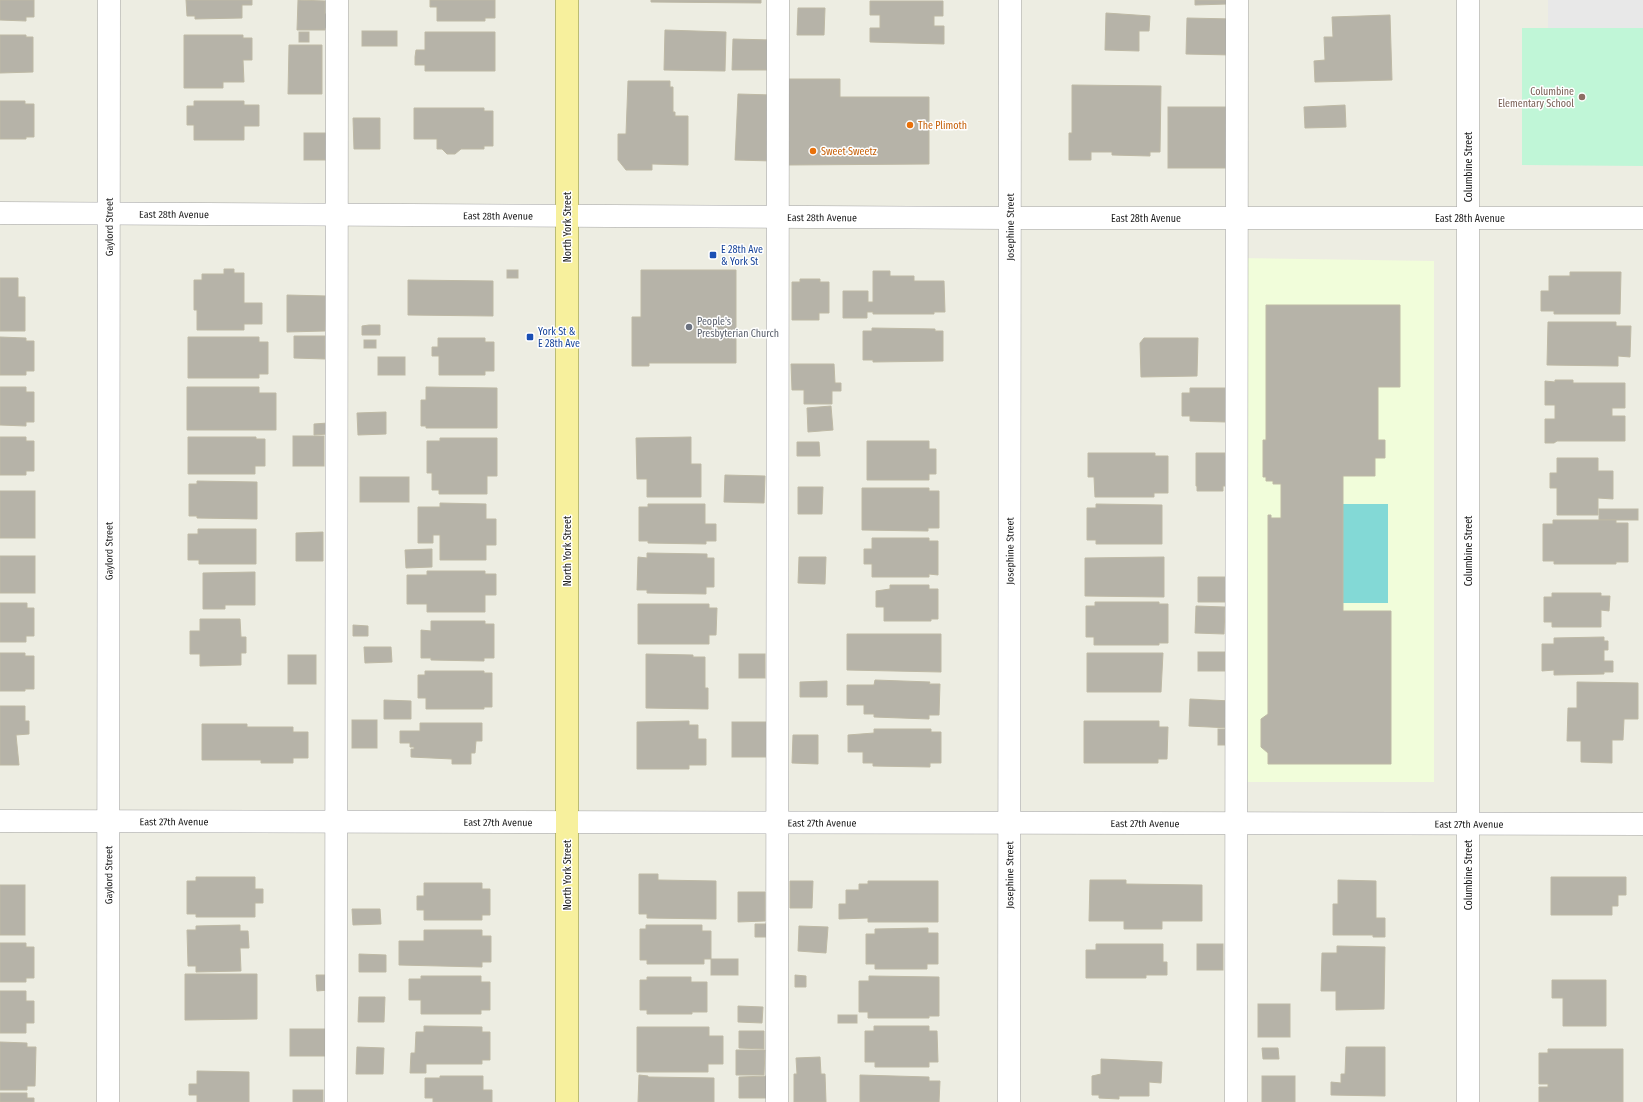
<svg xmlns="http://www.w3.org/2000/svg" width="1643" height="1102" font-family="'Fira Sans Condensed',sans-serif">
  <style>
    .education { fill: #f1fdda }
    .park { fill: #c0f6d7 }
    .pitch { fill: #83d9d6 }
    .parking { fill: #e8e8e8 }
    .building { fill: #b6b3a8; stroke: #beb9a5 }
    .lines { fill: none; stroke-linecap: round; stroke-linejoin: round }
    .minor-casing { stroke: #a3a3a3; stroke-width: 23 }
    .major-casing { stroke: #898c07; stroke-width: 23 }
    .minor { stroke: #fff; stroke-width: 22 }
    .major { stroke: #f7f09d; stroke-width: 22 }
    .education-dot { fill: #8d6e63; stroke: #fff; stroke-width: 1.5 }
    .food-dot { fill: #e8710a; stroke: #fff; stroke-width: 1.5 }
    .transit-dot { fill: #1a4fb4; stroke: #fff; stroke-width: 1.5 }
    .worship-dot { fill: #6b7280; stroke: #fff; stroke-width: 1.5 }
    .labels { text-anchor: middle; stroke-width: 3; stroke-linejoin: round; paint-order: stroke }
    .education-label { font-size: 10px; fill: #785e54; stroke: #fff; text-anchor: end }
    .food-label { font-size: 10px; fill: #c56008; stroke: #fff; text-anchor: start }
    .street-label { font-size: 10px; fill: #1c1c1c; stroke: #fff }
    .transit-label { font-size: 10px; fill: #164399; stroke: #fff; text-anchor: start }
    .worship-label { font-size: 10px; fill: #5b616d; stroke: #fff; text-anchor: start }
  </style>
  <rect width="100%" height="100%" fill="#edede2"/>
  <!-- education -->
  <polygon class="education" points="1236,258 1434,261 1434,782 1236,782"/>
  <!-- park -->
  <polygon class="park" points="1522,28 1643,28 1643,166 1522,165"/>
  <!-- pitch -->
  <rect class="pitch" x="1343" y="504" width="45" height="99"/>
  <!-- parking -->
  <rect class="parking" x="1548" y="0" width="95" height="28"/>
  <!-- building -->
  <g class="building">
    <polygon points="0,0 34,0 34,17 26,17 26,21 0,20"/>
    <polygon points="186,0 252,0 252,5 242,5 242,18 195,19 195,16 187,16"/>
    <polygon points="298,0 325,1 325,14 328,14 328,28 325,28 325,30 297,30"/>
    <polygon points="430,0 495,0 495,18 485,18 485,21 437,21 437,7 430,7"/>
    <polygon points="651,0 761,0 761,3 651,2"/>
    <polygon points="1195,0 1226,0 1227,4 1195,5"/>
    <polygon points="870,1 943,1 943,16 934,16 934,26 944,26 944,44 870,42 870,28 880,28 880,15 870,15"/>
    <polygon points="798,8 825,8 824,35 797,35"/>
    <polygon points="1106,13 1150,16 1149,31 1139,31 1139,51 1105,50"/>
    <polygon points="1390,15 1392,80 1315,82 1314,61 1325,60 1324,37 1333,37 1332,17"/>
    <polygon points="1187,18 1233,19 1232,55 1186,54"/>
    <polygon points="665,30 726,32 725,71 664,70"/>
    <rect x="362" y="31" width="35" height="15"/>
    <rect x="299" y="32" width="10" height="10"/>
    <polygon points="425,32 495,32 495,71 425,71 425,65 415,65 415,57 416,50 425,50"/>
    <polygon points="0,35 26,35 26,37 33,37 33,72 0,73"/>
    <polygon points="184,35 243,35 243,38 252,38 252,60 243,60 244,82 223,82 223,88 184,88"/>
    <polygon points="733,39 771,40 770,70 732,70"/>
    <polygon points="289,45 322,45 322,94 288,94"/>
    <polygon points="788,79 840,79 840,97 929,97 929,164 789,165"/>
    <polygon points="628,81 670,81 670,87 673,87 673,112 675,112 675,116 688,116 688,165 652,164 652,170 626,170 618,160 618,134 626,134"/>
    <polygon points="1072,85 1161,86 1160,152 1150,152 1150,156 1112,155 1112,152 1091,152 1091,160 1069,160 1069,133 1072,133"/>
    <polygon points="738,94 772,95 772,161 735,160"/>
    <polygon points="0,101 25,101 25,104 34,104 34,137 26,137 26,139 0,139"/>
    <polygon points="194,101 244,101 244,105 259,105 259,126 244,126 244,140 194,140 194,125 187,125 187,106 194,106"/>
    <polygon points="1345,105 1346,127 1305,128 1304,107"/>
    <rect x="1168" y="107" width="63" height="61"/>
    <polygon points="414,108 484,108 484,111 493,111 493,146 484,146 484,149 461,149 455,154 447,154 442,149 437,149 437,139 414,139"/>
    <polygon points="353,118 380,118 380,149 354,149"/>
    <rect x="304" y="133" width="26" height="27"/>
    <polygon points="224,269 234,269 234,273 244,273 244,303 262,303 262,324 244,324 244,330 197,330 197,310 194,310 194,280 202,280 202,274 224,274"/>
    <rect x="507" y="270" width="11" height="8"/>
    <polygon points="641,270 736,270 736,363 649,363 649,366 632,366 632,317 641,317"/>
    <polygon points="873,271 890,271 890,276 914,276 914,281 944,281 945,312 934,312 934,314 873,314 873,312 867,312 867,318 843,318 843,291 868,291 868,302 873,302"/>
    <polygon points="1570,272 1621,272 1620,314 1554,314 1554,311 1541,311 1541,291 1549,291 1549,276 1570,276"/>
    <polygon points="0,278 18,278 18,297 25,297 25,331 0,331"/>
    <polygon points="800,279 820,279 820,282 829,282 829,313 819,313 819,320 792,320 792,282 800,282"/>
    <polygon points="408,280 493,281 493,316 408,315"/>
    <polygon points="287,295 326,296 325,331 287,332"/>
    <polygon points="1266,305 1400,305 1400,387 1378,387 1378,440 1385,440 1385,458 1375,458 1375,476 1343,476 1343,611 1391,611 1391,764 1268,764 1268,753 1261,747 1261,719 1268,714 1268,515 1271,515 1271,518 1281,518 1281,484 1273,484 1273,481 1266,481 1266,477 1263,477 1263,440 1266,440"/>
    <polygon points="1548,322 1616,322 1616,326 1631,326 1630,357 1618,356 1618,366 1547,365"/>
    <polygon points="369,325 380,325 380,335 362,335 362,326"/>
    <polygon points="872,328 935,329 935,331 943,331 943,361 873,362 873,360 863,360 863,331 872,331"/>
    <polygon points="294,336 325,336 325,359 294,358"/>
    <polygon points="0,337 26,338 26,341 34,341 34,371 26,371 26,375 0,375"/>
    <polygon points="188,337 259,337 259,342 268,342 268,374 259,374 259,378 188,378"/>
    <polygon points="438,338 485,338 485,342 494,342 494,371 485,371 485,375 439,375 439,356 432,356 432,347 438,347"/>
    <polygon points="1144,338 1198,338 1197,376 1141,377 1140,343"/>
    <rect x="364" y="340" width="12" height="8"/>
    <rect x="378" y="357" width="27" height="18"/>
    <polygon points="791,364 834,364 835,383 841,383 841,391 832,391 832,404 804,404 804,390 792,390"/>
    <polygon points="1555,380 1573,380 1573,383 1625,383 1625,408 1612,408 1612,416 1625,416 1625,441 1557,441 1554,443 1545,443 1545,419 1555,419 1555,405 1545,405 1545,381 1555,382"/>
    <polygon points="0,387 26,387 26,392 34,392 34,422 26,422 26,426 0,425"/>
    <polygon points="187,387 259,387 259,393 276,393 276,430 187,430"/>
    <polygon points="426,387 497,388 497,428 426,428 426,426 421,426 421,400 426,400"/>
    <polygon points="1190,388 1227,388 1226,422 1190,421 1190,416 1182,416 1182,393 1190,393"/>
    <polygon points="831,406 833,430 808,432 807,408"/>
    <polygon points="386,412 386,434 358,435 357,413"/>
    <polygon points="328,423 328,434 314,435 314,424"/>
    <rect x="293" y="436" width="31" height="30"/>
    <polygon points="0,437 26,437 26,441 34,441 34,471 26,471 26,475 0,475"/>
    <polygon points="188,437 256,437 256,439 265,439 265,466 255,466 255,474 188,474"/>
    <polygon points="691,437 691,464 701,464 701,497 647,497 647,479 637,479 636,438"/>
    <polygon points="440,438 497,438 497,476 487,476 487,494 439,494 439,490 432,490 432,473 427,473 427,441 440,441"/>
    <polygon points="867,441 929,441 929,449 936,449 936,474 929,474 929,480 867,480"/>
    <polygon points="797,442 819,442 820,456 797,456"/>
    <polygon points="1088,453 1155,453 1155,456 1168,456 1168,493 1154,493 1154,497 1095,497 1094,477 1088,477"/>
    <polygon points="1196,453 1225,453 1225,456 1231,456 1226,486 1223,486 1223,491 1197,491 1197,486 1196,486"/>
    <polygon points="1557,458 1598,458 1598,471 1613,471 1613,499 1598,498 1598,515 1557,515 1557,488 1550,488 1550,473 1557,473"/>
    <polygon points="725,475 765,476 764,503 724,502"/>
    <rect x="360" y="477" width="49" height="25"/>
    <polygon points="197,481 257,482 257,519 197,518 197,516 189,516 189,484 197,484"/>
    <polygon points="798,487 823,487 822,514 798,514"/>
    <polygon points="862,488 929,488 929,491 939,491 939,528 928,528 928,531 862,530"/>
    <rect x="0" y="491" width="35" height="47"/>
    <polygon points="440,503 486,504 486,519 496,519 496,545 486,545 486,560 440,560 440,535 433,535 433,543 418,543 418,507 440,507"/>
    <polygon points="648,504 705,504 705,524 716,524 716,541 706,541 706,544 648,543 648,541 639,541 639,507 648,507"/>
    <polygon points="1096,504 1162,505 1162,544 1096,544 1096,540 1087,540 1087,508 1096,508"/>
    <rect x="1599" y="509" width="39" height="11"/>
    <polygon points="1553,520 1616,520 1616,523 1628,523 1628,562 1616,562 1616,564 1554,564 1554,561 1543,561 1543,524 1553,524"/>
    <polygon points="198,529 256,529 256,564 199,564 199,560 188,560 188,534 198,534"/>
    <polygon points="323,532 323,561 296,561 296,533"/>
    <polygon points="872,538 929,538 929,541 938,541 938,575 929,574 929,577 872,577 872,564 864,564 864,549 872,549"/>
    <polygon points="432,549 432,567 406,568 405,550"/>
    <polygon points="647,553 707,554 707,558 714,558 714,587 706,587 706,594 647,593 647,590 637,590 638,557 647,558"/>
    <rect x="0" y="556" width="35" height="37"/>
    <polygon points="799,557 826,557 825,584 798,583"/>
    <polygon points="1164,557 1164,597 1085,596 1085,558"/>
    <polygon points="427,571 485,571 485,574 496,574 496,595 485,595 485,612 427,612 427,604 407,604 407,575 427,575"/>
    <polygon points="255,572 255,605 225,605 225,609 203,609 203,573"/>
    <polygon points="1198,577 1229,577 1228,602 1198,602"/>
    <polygon points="890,585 929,585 929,589 938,589 938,619 931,619 931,621 884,621 884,607 876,607 876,591 890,589"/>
    <polygon points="1552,593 1601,593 1601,596 1610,596 1609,611 1601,610 1601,627 1552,627 1552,622 1544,622 1544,597 1552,597"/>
    <polygon points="1095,602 1159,602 1159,604 1168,604 1168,643 1159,643 1159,645 1094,645 1094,637 1086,637 1086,606 1095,606"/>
    <polygon points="0,603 27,603 27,608 34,608 34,636 26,636 26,642 0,642"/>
    <polygon points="638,604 709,604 709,608 717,608 716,635 709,635 709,644 638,644"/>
    <polygon points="1196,606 1225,607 1224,634 1195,633"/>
    <polygon points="200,619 240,619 241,637 246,637 246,653 241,653 241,665 200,666 200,654 190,654 190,631 200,631"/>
    <polygon points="431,621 485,621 485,624 494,624 494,658 484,658 484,661 431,660 431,658 421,658 421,630 431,631"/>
    <polygon points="353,625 368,626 368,636 353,636"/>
    <polygon points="847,634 941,634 941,672 847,670"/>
    <polygon points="1604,637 1604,641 1608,641 1608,650 1604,650 1604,661 1613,661 1613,672 1604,672 1604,674 1554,675 1554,670 1542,671 1542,644 1554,644 1554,638"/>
    <polygon points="364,647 391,647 392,662 365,663"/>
    <rect x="1198" y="652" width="27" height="19"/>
    <polygon points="0,653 25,653 25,656 34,656 34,689 25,689 25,691 0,691"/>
    <polygon points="1087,653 1163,653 1161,692 1087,692"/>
    <polygon points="646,654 693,655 693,657 705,657 705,688 708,688 708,709 646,708"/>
    <rect x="739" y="654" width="26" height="24"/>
    <rect x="288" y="655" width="28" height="29"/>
    <polygon points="425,671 484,671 484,673 492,673 492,707 484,707 484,709 426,709 426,698 418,698 418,675 425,675"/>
    <polygon points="875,680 930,682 929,684 940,684 939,715 929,715 929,719 874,717 874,714 864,714 864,705 847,705 847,685 874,685"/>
    <polygon points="827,681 827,697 800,697 800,682"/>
    <polygon points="1577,682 1638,683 1638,719 1624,719 1623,740 1612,740 1612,763 1581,762 1581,741 1567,741 1568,708 1577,708"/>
    <polygon points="1190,699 1231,701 1230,728 1189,726"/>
    <polygon points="384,700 411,701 411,719 384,719"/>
    <polygon points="0,706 25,706 25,721 29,721 29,734 16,735 19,765 0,765"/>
    <rect x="352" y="720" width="25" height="28"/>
    <polygon points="689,721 689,725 698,725 698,739 706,739 706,765 689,765 689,769 637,769 637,722"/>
    <polygon points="1084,721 1159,721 1159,727 1168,727 1167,759 1158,759 1158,763 1084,763"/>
    <rect x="732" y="722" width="38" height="35"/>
    <polygon points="420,723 482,723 482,741 476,741 475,753 471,753 471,764 452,764 452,759 411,757 411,749 414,749 414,747 410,747 410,743 400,743 400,731 420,731"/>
    <polygon points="202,724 247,724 247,727 293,727 293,732 308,732 308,758 293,758 293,763 261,763 261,760 202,760"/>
    <polygon points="874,729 931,729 931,732 941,732 941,763 930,763 930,767 873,766 873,763 863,763 863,752 848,752 848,735 874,733"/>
    <rect x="1218" y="729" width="11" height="16"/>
    <polygon points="793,735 818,735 818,764 792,763"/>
    <polygon points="639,874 658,874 658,880 716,881 716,919 647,918 647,914 639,914"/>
    <polygon points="196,877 255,877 255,889 263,889 263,903 255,903 255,917 196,917 196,914 187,914 187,881 196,881"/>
    <polygon points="1551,877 1626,877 1626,895 1618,895 1618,906 1612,906 1612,915 1551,915"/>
    <polygon points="1090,880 1126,880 1126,884 1202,885 1202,921 1162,921 1162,929 1124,929 1124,921 1089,921"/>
    <polygon points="1338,880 1376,881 1376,918 1385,918 1385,937 1373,937 1373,935 1333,935 1333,904 1338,904"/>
    <polygon points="790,881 813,881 812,908 790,908"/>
    <polygon points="868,881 938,881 938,922 868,922 868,918 839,919 839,904 846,904 846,890 859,890 859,884 868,884"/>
    <polygon points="424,883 482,883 482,889 490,889 490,915 482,915 482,920 424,920 424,910 417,910 417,896 424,896"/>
    <rect x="0" y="885" width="25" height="50"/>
    <polygon points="738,892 765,892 765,921 738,922"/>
    <polygon points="352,909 380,909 381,924 353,925"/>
    <polygon points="755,924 769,924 768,937 755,937"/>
    <polygon points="240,925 240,931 248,931 249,948 240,948 241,971 196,972 196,966 188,966 187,930 196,930 196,926"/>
    <polygon points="646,925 702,925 702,931 711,931 711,959 704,959 704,964 647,964 647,960 640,960 640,929 646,929"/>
    <polygon points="799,926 828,927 826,953 798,951"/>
    <polygon points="928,928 928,933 938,933 938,964 927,964 927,969 875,969 875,964 866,964 866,934 875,934 875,929"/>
    <polygon points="424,930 482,930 482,936 491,936 491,962 482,962 482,967 399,965 399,941 424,941"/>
    <polygon points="0,943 26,943 26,947 34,947 34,978 26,978 26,982 0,982"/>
    <polygon points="1096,944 1163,944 1163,962 1167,962 1167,975 1146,975 1146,978 1086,978 1086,950 1096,950"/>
    <rect x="1197" y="944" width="26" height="26"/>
    <polygon points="1337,946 1385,947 1384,1009 1336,1010 1336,991 1321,991 1322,953 1337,953"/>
    <polygon points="359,954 386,955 386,972 359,972"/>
    <rect x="711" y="959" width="27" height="16"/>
    <polygon points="185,974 257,974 257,1019 185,1020"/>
    <polygon points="316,975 329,975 329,990 317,991"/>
    <polygon points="795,975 806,976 806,987 795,987"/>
    <polygon points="421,976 481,976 481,982 490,982 490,1010 481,1010 481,1014 421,1014 421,1000 409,1000 409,979 421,979"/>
    <polygon points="869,976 939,977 939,1016 929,1016 929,1018 868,1018 868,1012 859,1012 859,981 869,981"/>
    <polygon points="647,977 691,977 691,982 707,982 707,1012 692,1012 692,1014 647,1014 647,1010 640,1010 640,980 647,980"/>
    <polygon points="1552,980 1606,980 1606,1026 1563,1026 1563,998 1552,998"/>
    <polygon points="0,991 26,991 26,1001 34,1001 34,1023 26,1023 26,1033 0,1033"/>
    <polygon points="359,997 385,997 384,1022 358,1022"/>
    <rect x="1258" y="1004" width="32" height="33"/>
    <polygon points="738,1006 763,1007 762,1023 738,1022"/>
    <rect x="838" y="1015" width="19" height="8"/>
    <polygon points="424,1026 482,1027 482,1032 490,1032 490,1060 482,1060 482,1064 426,1064 426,1073 410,1073 411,1053 415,1053 416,1032 424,1032"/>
    <polygon points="874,1026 929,1026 929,1031 937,1031 938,1062 929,1062 929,1067 875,1067 875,1062 865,1062 865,1031 874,1031"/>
    <polygon points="637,1027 709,1027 709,1036 723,1036 723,1064 708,1064 708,1072 637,1072"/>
    <rect x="290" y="1029" width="35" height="27"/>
    <polygon points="739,1031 764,1031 764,1049 739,1048"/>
    <polygon points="0,1042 27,1043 27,1047 36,1047 35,1086 27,1086 27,1090 0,1090"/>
    <polygon points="357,1047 384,1048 383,1074 356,1074"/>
    <polygon points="1346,1047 1385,1047 1385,1096 1331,1095 1331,1082 1341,1083 1341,1074 1345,1074"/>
    <polygon points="1262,1048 1278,1048 1279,1059 1263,1059"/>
    <polygon points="1548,1049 1623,1049 1623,1102 1539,1102 1539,1087 1548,1087 1548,1084 1539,1084 1539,1053 1548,1053"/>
    <polygon points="736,1050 765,1050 764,1075 736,1075"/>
    <polygon points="820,1057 821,1074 825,1074 826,1102 794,1102 794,1074 797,1074 796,1058"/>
    <polygon points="1101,1059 1162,1062 1161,1083 1149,1082 1149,1096 1119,1096 1119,1099 1099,1098 1099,1095 1092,1095 1092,1076 1101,1074"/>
    <polygon points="197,1071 249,1072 249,1102 197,1102 197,1095 189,1095 189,1084 197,1084"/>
    <polygon points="639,1075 648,1076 648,1077 714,1078 714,1102 638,1102"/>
    <polygon points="860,1075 929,1077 929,1081 940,1081 939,1102 860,1102"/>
    <polygon points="440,1076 483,1076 483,1090 492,1090 492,1102 433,1102 433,1098 425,1098 425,1078 440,1078"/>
    <polygon points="768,1076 768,1098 739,1098 739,1077"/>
    <rect x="1262" y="1076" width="33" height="26"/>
    <rect x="293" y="1090" width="30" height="12"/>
    <polygon points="0,1093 27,1093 27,1098 34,1098 34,1102 0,1102"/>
  </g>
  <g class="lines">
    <defs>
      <g id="minor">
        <path id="s1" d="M 0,213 L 1010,218 L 1643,218"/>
        <path id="s2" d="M 0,821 L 1643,824"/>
        <path id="s3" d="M 108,1102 L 109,0"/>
        <polyline points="336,1102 337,0"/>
        <polyline points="777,1102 778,0"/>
        <path id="s4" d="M 1009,1102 L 1010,0"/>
        <polyline points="1236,1102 1237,0"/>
        <polyline points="1468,1102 1468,0"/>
      </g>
      <polyline id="major" points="567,1102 567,0"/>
    </defs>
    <!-- minor casing -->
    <use href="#minor" class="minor-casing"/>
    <!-- major casing -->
    <use href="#major" class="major-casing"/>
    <!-- minor -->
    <use href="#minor" class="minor"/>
    <!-- major -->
    <use href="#major" class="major"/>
  </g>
  <!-- markers -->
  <circle class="education-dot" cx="1582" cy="97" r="4"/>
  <g class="food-dot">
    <circle cx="910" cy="125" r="4"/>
    <circle cx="813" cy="151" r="4"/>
  </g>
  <g class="transit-dot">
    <rect x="709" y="251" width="8" height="8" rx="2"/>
    <rect x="526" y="333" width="8" height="8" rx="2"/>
  </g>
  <circle class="worship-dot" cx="689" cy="327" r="4"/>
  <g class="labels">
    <!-- education labels -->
    <g class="education-label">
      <text x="1574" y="95">Columbine<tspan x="1574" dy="12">Elementary School</tspan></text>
    </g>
    <!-- food labels -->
    <g class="food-label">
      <text x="918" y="129">The Plimoth</text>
      <text x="821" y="155">Sweet Sweetz</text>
    </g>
    <!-- street labels -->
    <g class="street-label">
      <text transform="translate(1468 167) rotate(-90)" y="4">Columbine Street</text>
      <text dy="4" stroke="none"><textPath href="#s1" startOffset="174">East 28th Avenue</textPath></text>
      <text dy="4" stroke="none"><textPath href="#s1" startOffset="498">East 28th Avenue</textPath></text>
      <text dy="4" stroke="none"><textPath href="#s1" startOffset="822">East 28th Avenue</textPath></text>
      <text dy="4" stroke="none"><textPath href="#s1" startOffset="1146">East 28th Avenue</textPath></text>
      <text dy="4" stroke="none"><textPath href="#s1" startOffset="1470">East 28th Avenue</textPath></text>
      <text dy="4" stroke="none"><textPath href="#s3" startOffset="875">Gaylord Street</textPath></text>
      <text transform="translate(567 227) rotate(-90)" y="4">North York Street</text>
      <text dy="4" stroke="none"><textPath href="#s4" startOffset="875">Josephine Street</textPath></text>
      <text dy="4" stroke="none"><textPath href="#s3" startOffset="551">Gaylord Street</textPath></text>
      <text transform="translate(567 551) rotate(-90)" y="4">North York Street</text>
      <text dy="4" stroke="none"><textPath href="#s4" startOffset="551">Josephine Street</textPath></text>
      <text transform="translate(1468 551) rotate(-90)" y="4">Columbine Street</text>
      <text dy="4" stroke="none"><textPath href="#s2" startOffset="174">East 27th Avenue</textPath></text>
      <text dy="4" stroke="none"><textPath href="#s2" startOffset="498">East 27th Avenue</textPath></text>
      <text dy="4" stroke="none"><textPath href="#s2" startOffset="822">East 27th Avenue</textPath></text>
      <text dy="4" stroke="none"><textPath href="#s2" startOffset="1145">East 27th Avenue</textPath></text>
      <text dy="4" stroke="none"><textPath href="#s2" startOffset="1469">East 27th Avenue</textPath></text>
      <text dy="4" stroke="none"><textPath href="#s3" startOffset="227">Gaylord Street</textPath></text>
      <text transform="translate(567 875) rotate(-90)" y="4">North York Street</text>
      <text dy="4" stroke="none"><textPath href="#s4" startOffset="227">Josephine Street</textPath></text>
      <text transform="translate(1468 875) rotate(-90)" y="4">Columbine Street</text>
    </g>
    <!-- transit labels -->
    <g class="transit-label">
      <text x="721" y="253">E 28th Ave<tspan x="721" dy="12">&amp; York St</tspan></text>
      <text x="538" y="335">York St &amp;<tspan x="538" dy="12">E 28th Ave</tspan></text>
    </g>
    <!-- worship labels -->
    <g class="worship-label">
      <text x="697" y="325">People's<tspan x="697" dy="12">Presbyterian Church</tspan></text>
    </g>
  </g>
</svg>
